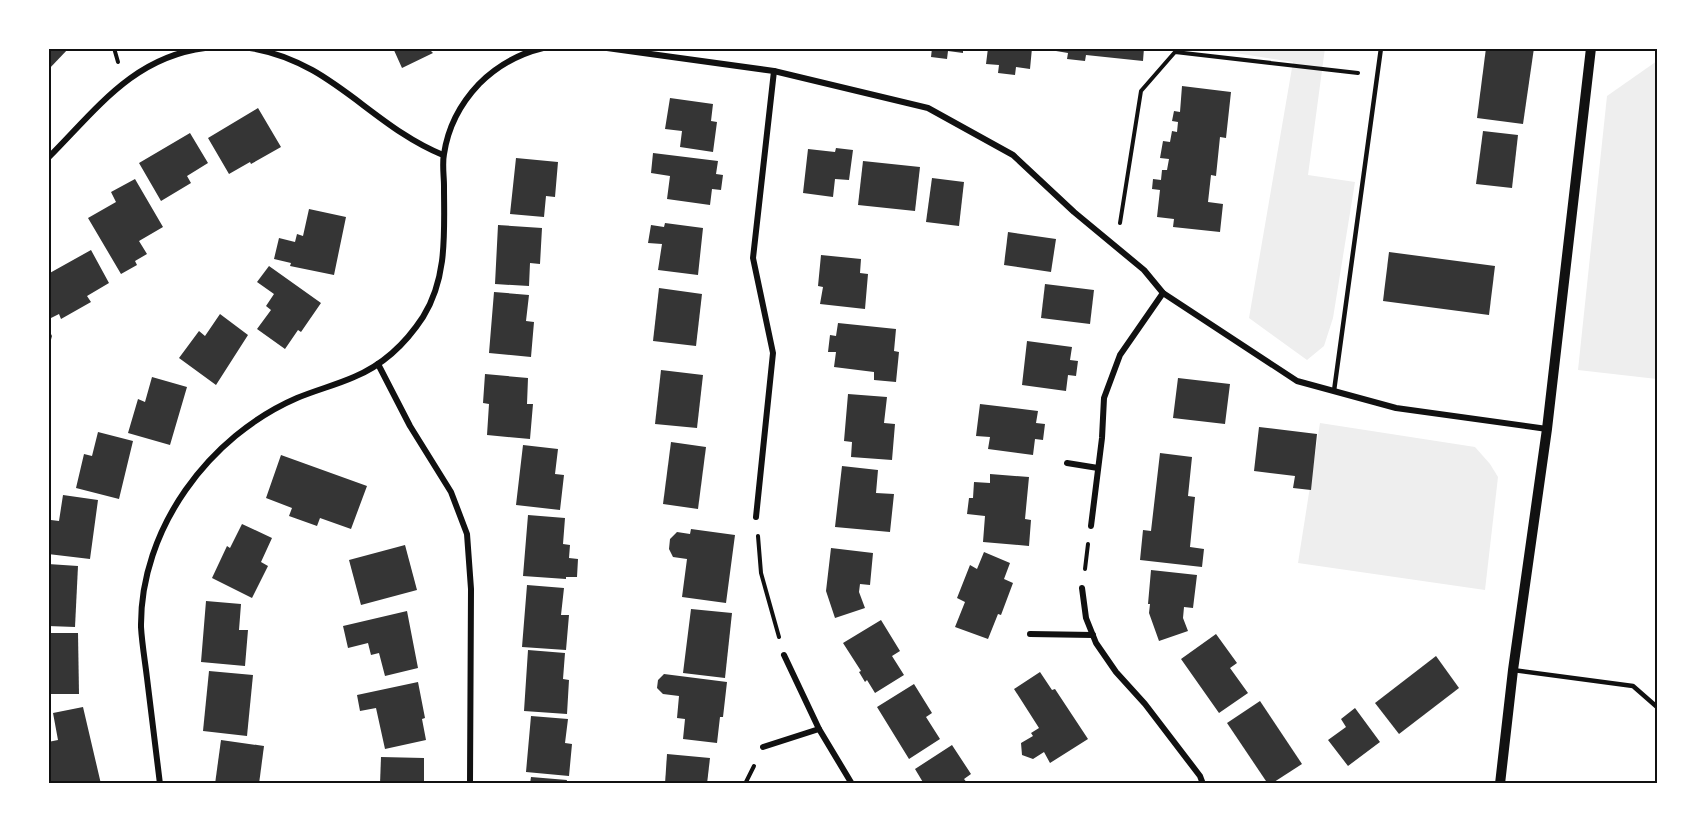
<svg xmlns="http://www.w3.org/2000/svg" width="1705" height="832" font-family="'Roboto Condensed',sans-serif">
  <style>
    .green { fill: #eee }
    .building { fill: #353535 }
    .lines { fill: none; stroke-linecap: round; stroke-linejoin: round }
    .path { stroke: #111; stroke-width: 4 }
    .service { stroke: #111; stroke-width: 4.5 }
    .minor { stroke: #111; stroke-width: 6 }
    .tertiary { stroke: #111; stroke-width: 10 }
    .neatline { fill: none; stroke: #111; stroke-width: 2 }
  </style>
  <rect width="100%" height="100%" fill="#fff"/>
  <!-- green -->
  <g class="green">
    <polygon points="1204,48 1325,48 1308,175 1355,182 1333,318 1324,346 1307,360 1249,318 1293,62"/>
    <polygon points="1657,61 1657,379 1578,370 1607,96"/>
    <polygon points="1320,423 1475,447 1490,464 1498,477 1485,590 1298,563"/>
  </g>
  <!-- building -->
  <g class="building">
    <polygon points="48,48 69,48 48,70"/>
    <polygon points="393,48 438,48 431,51 433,53 402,68"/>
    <polygon points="932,48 963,48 963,53 948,51 947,59 931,57"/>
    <polygon points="988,48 1032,48 1030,69 1016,67 1015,75 998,73 999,65 986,64"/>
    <polygon points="1056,48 1144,48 1143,61 1086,55 1085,61 1067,59 1068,53 1056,51"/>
    <polygon points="1486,48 1534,48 1523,124 1477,118"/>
    <polygon points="1182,86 1231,92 1226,138 1220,137 1216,176 1211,175 1208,202 1223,204 1220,232 1173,227 1174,219 1157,217 1160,190 1152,189 1153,179 1161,180 1162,170 1167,170 1169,159 1160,158 1163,141 1170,142 1172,131 1177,132 1178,122 1172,121 1174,111 1180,112"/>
    <polygon points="670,98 713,104 711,121 717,122 713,152 680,147 682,131 665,129"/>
    <polygon points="258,108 281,147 251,164 250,162 229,174 208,138"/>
    <polygon points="1483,131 1518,135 1512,188 1476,184"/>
    <polygon points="190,133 208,163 187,176 191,183 161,201 139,163"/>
    <polygon points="836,148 853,150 849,180 835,179 833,197 803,193 808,149 835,152"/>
    <polygon points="653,153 718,161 716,174 723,175 721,190 712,189 710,205 667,199 670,176 651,173"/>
    <polygon points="516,158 558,162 555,197 546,196 544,217 510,214"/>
    <polygon points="863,161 920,167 915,211 858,205"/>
    <polygon points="932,178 964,182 959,226 926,222"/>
    <polygon points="135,179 163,227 139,241 147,254 135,261 137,265 121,274 88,218 116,202 111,192"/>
    <polygon points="309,209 346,217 334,275 290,266 291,263 274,259 279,238 295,242 297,234 303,236"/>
    <polygon points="665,223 703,228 698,275 658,270 662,244 648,243 651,225 664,227"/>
    <polygon points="498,225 542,228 540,264 530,263 529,286 495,284"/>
    <polygon points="1008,232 1056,239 1051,272 1004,265"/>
    <polygon points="91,250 109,283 87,296 91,302 61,319 59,314 49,319 48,274"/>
    <polygon points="1389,252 1495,266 1489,315 1383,301"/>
    <polygon points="821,255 861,259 860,273 868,274 865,309 820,304 823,287 818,286"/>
    <polygon points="269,266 321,303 301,332 298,330 285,349 257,329 271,310 266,306 274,294 257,282"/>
    <polygon points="1045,284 1094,290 1090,324 1041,318"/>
    <polygon points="659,288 702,294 696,346 653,341"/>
    <polygon points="494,292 529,295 526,321 534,322 531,357 489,353"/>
    <polygon points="220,314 248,335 216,385 179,358 199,331 205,336"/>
    <polygon points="838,323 896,329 894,351 899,352 896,382 874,380 874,372 834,367 836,352 828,352 830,335 836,336"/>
    <polygon points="48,328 52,336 49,347 48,346"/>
    <polygon points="1027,341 1072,347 1070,360 1078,361 1076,376 1068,375 1066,391 1022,385"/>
    <polygon points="661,370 703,375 697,428 655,424"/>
    <polygon points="485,374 528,378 527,404 533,404 530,439 487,435 489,404 483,403"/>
    <polygon points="152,377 187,387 170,445 128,433 138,399 145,402"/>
    <polygon points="1178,378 1230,384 1225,424 1173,418"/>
    <polygon points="848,394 887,397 884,423 895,424 892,460 851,457 852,442 844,441"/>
    <polygon points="980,404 1038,411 1036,423 1045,424 1043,440 1035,439 1033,455 988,449 990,437 976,436"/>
    <polygon points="1259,427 1317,434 1311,490 1293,488 1295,476 1254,471"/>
    <polygon points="98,432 133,441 119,499 76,488 84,454 92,456"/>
    <polygon points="671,442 706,447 698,509 663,504"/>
    <polygon points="523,445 558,449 555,474 564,475 560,510 516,505"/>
    <polygon points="1160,453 1192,457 1188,496 1195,497 1190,547 1204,549 1202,567 1140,560 1143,530 1151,531"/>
    <polygon points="281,455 367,486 351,529 320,518 317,526 289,516 292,508 266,498"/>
    <polygon points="842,466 878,470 876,493 894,494 890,532 835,527"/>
    <polygon points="990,474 1029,477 1025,519 1031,520 1029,546 983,542 985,516 967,514 969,498 973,498 974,482 990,483"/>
    <polygon points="63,495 98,500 90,559 48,554 48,532 51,520 59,521"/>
    <polygon points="528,515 565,518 563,544 570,545 569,558 578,559 577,577 566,577 566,579 523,576"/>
    <polygon points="242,524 272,538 261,562 268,566 252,598 212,578 227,546 230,548"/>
    <polygon points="691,529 735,535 726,603 682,597 687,559 673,557 669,549 670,539 677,532 690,534"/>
    <polygon points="405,545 417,590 361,605 349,560"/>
    <polygon points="831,548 873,553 870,585 860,584 859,592 865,608 835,618 826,591"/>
    <polygon points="984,552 1010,563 1004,579 1013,583 1001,615 998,614 988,639 955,627 965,602 957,598 970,565 977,569"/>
    <polygon points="48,564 78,566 75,627 48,626"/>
    <polygon points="1151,570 1197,575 1193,608 1184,607 1183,618 1188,631 1159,641 1149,613 1150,604 1148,604"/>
    <polygon points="527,585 564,588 561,615 569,615 566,650 522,647"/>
    <polygon points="206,601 241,604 239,630 248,630 245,666 201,662"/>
    <polygon points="691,609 732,613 725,678 683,673"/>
    <polygon points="407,611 418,668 385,676 379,653 371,655 368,643 348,648 343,626"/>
    <polygon points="881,620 900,651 892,656 904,675 875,693 867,680 865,682 859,672 861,671 843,643"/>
    <polygon points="48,633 78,633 79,694 48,694"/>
    <polygon points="1216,634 1237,663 1230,668 1248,693 1219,713 1181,659"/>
    <polygon points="528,650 565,653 563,679 569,680 567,714 524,711"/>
    <polygon points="1436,656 1459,688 1399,734 1375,703"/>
    <polygon points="209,671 253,675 247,736 203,731"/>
    <polygon points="1040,672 1052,690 1055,689 1088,739 1050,763 1044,752 1033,759 1022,755 1021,743 1033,736 1031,733 1039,728 1014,689"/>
    <polygon points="664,674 727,682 723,717 720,717 717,743 683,739 685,719 677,718 679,696 663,694 657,688 658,680"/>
    <polygon points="418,682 425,718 422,719 426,740 385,749 376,708 360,711 357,695"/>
    <polygon points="914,684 932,713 926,717 940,739 909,759 877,707"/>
    <polygon points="1260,701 1302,764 1271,784 1268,784 1227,723"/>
    <polygon points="83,707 101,784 48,784 48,742 58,740 53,713"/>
    <polygon points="1355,708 1380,742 1348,766 1328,740 1346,727 1341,719"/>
    <polygon points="531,716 568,719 565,743 572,744 569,776 526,772"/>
    <polygon points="221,740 264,746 259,784 215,784"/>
    <polygon points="952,745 971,774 964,779 968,784 924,784 915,769"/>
    <polygon points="667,754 710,758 707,784 665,784"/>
    <polygon points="381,757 424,758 424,784 380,784"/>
    <polygon points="531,777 567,780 566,784 530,784"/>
  </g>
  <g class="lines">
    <!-- path -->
    <g class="path">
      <polyline points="114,48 118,62"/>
      <polyline points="1120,223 1141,91 1175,52 1358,73"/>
      <polyline points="758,536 761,573 779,637"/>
      <polyline points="1085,569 1088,544"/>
      <polyline points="745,784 754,766"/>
    </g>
    <!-- service -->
    <g class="service">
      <polyline points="1334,391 1381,48"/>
      <polyline points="1513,670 1633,686 1657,707"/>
    </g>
    <!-- minor -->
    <g class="minor">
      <path d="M 250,48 C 332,61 370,125 443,155"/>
      <polyline points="607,48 774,71 928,108 1013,155 1074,212 1144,270 1163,293 1297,381 1396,408 1547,429"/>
      <path d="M 48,158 C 96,110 133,57 205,48"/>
      <polyline points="378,364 410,426 451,492 467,534 471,589 470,784"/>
      <polyline points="1067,463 1098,468"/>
      <polyline points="756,517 773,353 753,258 774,71"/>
      <polyline points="1091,526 1102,438 1104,398 1120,355 1163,293"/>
      <polyline points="1082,588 1086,618 1096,643 1116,672 1145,704 1200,776 1203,784"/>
      <polyline points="1030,634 1093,635"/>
      <polyline points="784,655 819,729 852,784"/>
      <polyline points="763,747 819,729"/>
      <path d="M 160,784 C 156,749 151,713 147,678 C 145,661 142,644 141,627 C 140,529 209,436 297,398 C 316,390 336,385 354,377 C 383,365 406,343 423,317 C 448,277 444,231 444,186 C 444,176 442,164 444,154 C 448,127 461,103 479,84 C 497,66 518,54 543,48"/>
    </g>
    <!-- tertiary -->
    <polyline class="tertiary" points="1500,784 1513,670 1547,429 1591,48"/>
  </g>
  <!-- border -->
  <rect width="1705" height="832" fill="none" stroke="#ffffff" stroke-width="99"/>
  <rect x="50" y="50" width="1606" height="732" class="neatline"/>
</svg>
